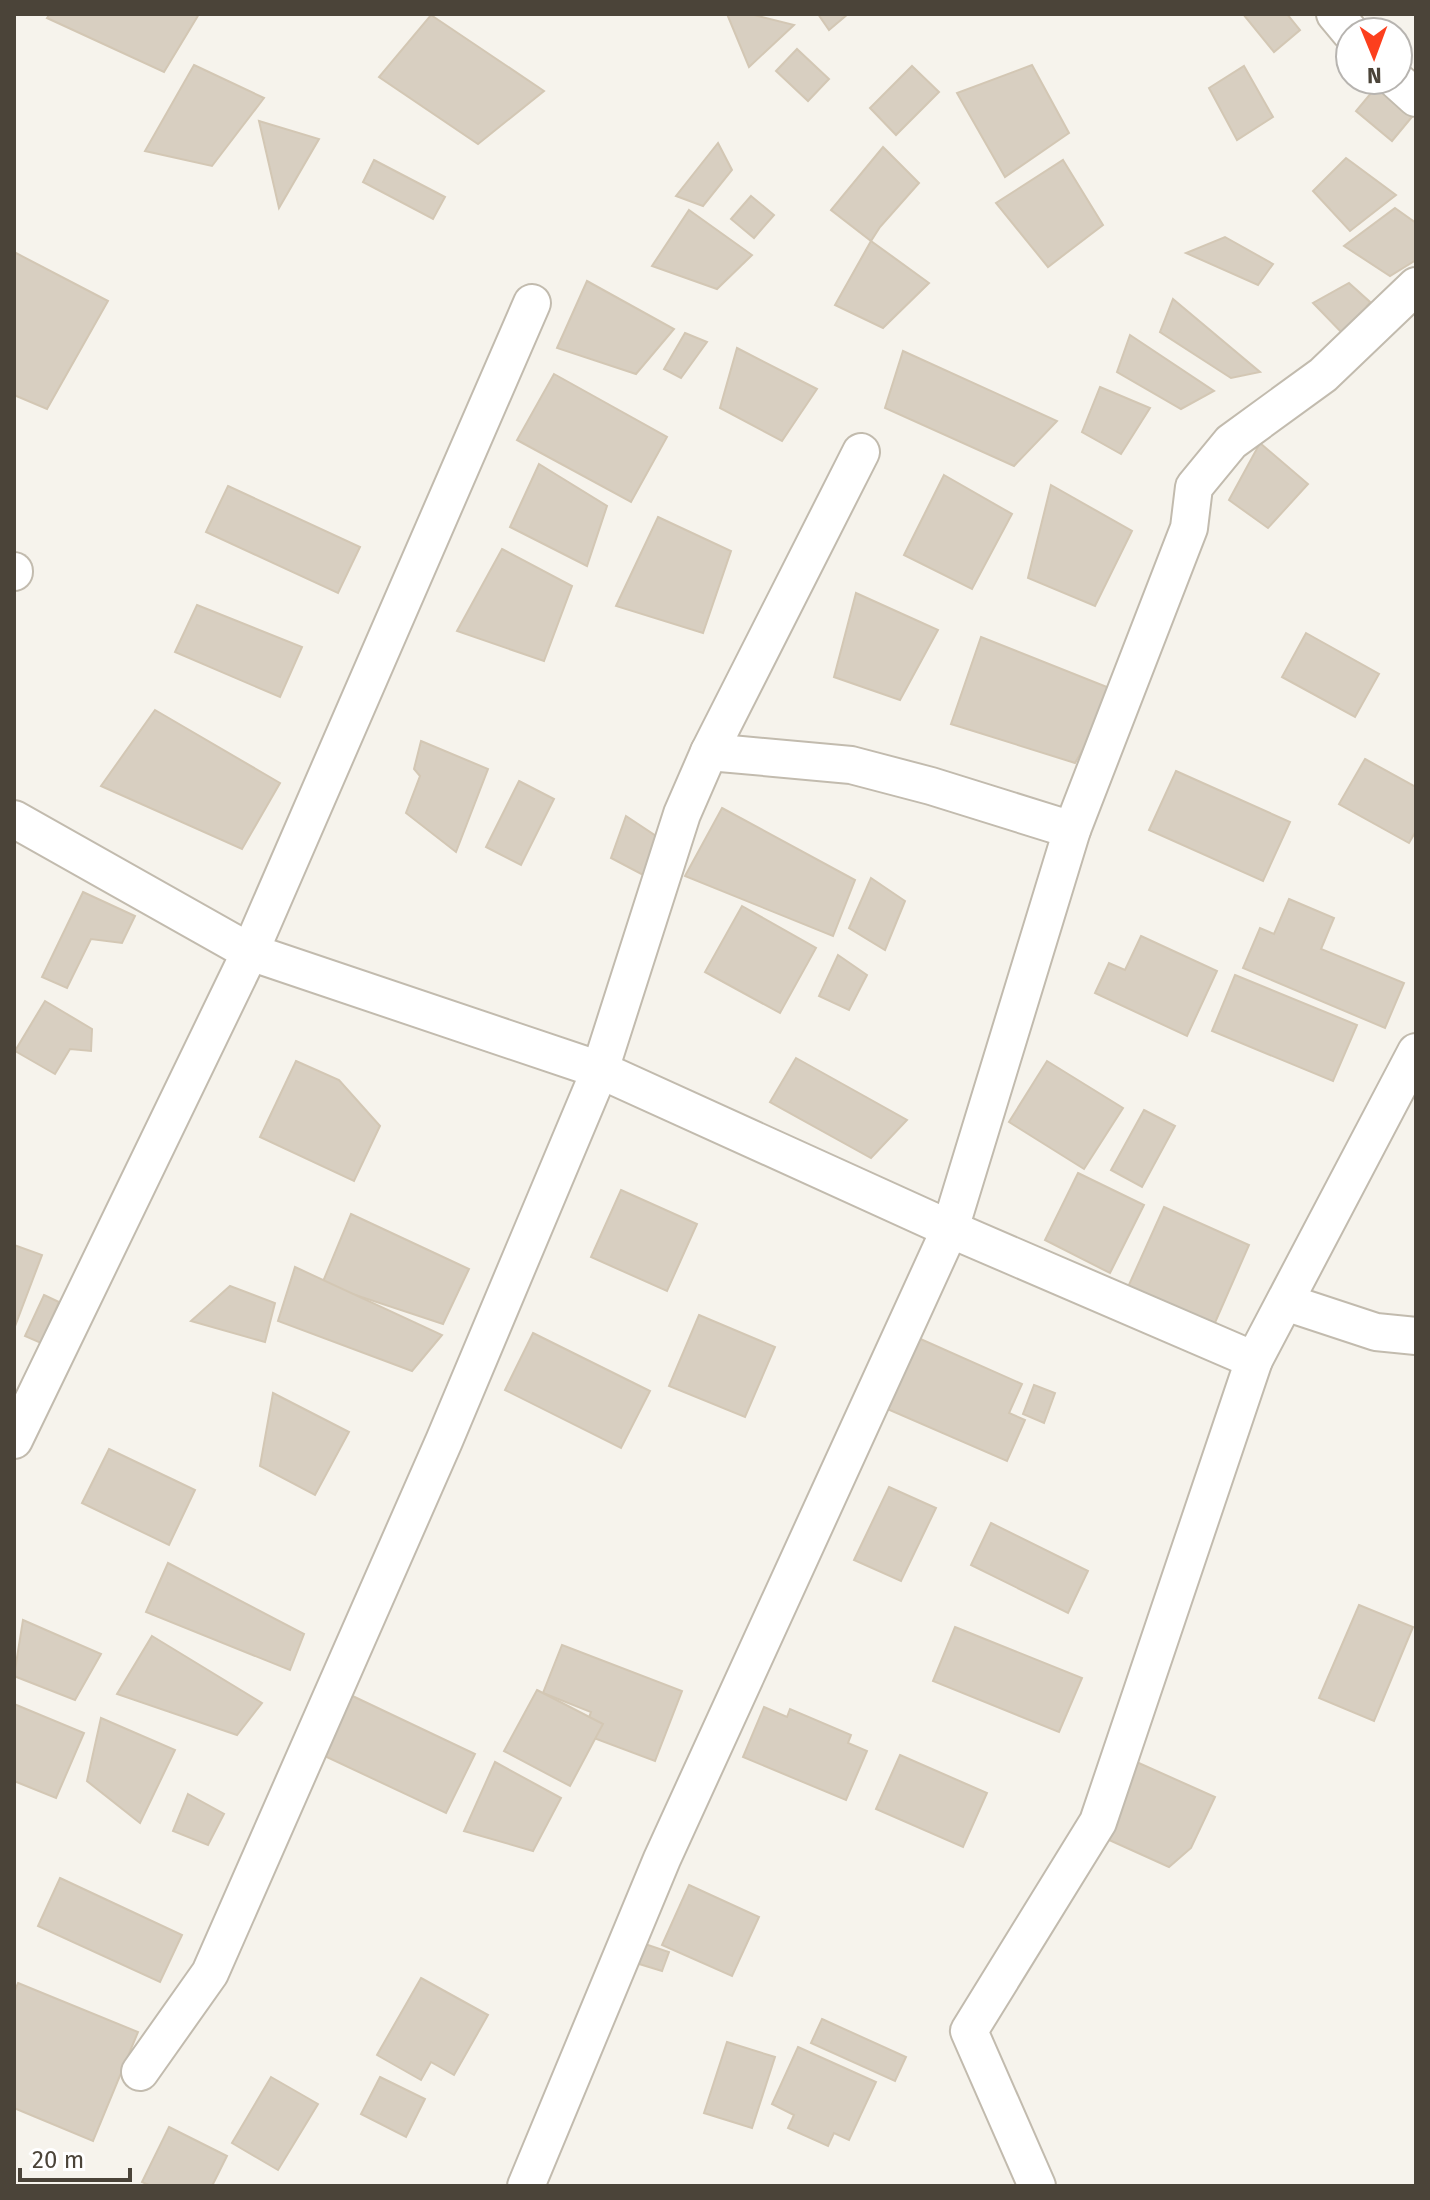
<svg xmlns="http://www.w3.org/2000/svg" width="1430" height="2200" font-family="'Fira Sans',sans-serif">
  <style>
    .building { fill: #d8cfc1; stroke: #d3c7b4; stroke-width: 2 }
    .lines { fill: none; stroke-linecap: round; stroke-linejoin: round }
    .street-casing { stroke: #c2bbae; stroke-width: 40 }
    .street { stroke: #fff; stroke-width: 36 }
  </style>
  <rect width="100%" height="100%" fill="#f6f3ec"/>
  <!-- building -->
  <g class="building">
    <polygon points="50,14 199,14 164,72 47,18"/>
    <polygon points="727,14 750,14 794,25 749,67"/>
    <polygon points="818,14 848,14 829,30"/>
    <polygon points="1243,14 1287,14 1300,30 1274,52"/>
    <polygon points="431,15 544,91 478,144 379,77"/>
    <polygon points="797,49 829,79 808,101 776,71"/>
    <polygon points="194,65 264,98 212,166 145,151"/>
    <polygon points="1032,65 1069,133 1005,177 957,93"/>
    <polygon points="912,66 939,92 896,135 870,108"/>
    <polygon points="1244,66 1273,117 1237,140 1209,88"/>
    <polygon points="1382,80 1416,112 1392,141 1356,111"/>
    <polygon points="259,121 319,139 279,208"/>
    <polygon points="718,143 732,170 703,206 676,196"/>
    <polygon points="883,147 919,183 880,227 871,241 831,210"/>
    <polygon points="1346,158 1396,195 1350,231 1313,191"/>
    <polygon points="374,160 445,197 433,219 363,182"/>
    <polygon points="1063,160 1103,225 1048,267 996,203"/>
    <polygon points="751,196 774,215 754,238 731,219"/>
    <polygon points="1395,208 1416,223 1416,260 1390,276 1344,246"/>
    <polygon points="689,210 752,255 717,289 652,266"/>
    <polygon points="1225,237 1273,264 1258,285 1186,253"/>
    <polygon points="871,241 929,283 883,328 835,305"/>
    <polygon points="14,252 108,301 47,409 14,395"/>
    <polygon points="587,281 674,329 636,374 557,348"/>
    <polygon points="1349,283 1370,302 1345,336 1313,303"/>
    <polygon points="1173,299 1260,372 1231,378 1160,332"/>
    <polygon points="685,333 707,342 681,378 664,369"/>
    <polygon points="1130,335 1214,391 1181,409 1117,372"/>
    <polygon points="737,348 817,389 782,441 720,408"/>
    <polygon points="903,351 1057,421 1014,466 885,408"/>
    <polygon points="554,374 667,437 631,502 517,440"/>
    <polygon points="1100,387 1150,408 1121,454 1082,432"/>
    <polygon points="1260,443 1308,484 1268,528 1229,500"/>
    <polygon points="539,464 607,506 587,566 510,527"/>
    <polygon points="944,475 1012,514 972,589 904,555"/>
    <polygon points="1051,485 1132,531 1095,606 1028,578"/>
    <polygon points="228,486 360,547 338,593 206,532"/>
    <polygon points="658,517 731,551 703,633 616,606"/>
    <polygon points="502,549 572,586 544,661 457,631"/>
    <polygon points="856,593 938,630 900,700 834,677"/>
    <polygon points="197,605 302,647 280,697 175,652"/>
    <polygon points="1306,633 1379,674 1355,717 1282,677"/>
    <polygon points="981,637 1117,691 1075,763 951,724"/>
    <polygon points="155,710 280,783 242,849 101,786"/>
    <polygon points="421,741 488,769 456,852 406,813 420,776 414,769"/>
    <polygon points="1365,759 1416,787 1416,831 1409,843 1339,804"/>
    <polygon points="1176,771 1290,822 1263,881 1149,830"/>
    <polygon points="519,781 554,799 521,865 486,847"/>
    <polygon points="722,808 855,880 833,936 685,876"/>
    <polygon points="626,816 662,840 649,878 611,858"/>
    <polygon points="871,878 905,901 885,950 849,928"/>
    <polygon points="83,892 135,916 122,943 91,939 67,988 42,977"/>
    <polygon points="1289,899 1334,918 1321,949 1404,983 1385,1028 1243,968 1260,928 1274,934"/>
    <polygon points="742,906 816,948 780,1013 705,972"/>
    <polygon points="1141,936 1217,971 1187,1036 1095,993 1109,963 1125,970"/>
    <polygon points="838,955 867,975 849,1010 819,996"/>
    <polygon points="1235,975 1357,1025 1333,1081 1212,1031"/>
    <polygon points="45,1001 92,1029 91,1051 70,1049 55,1074 15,1051"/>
    <polygon points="796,1058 907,1120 871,1158 770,1102"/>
    <polygon points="296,1061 339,1080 380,1126 354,1181 260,1137"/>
    <polygon points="1047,1061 1123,1108 1084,1169 1009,1122"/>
    <polygon points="1144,1110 1175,1126 1142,1187 1111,1170"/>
    <polygon points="1078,1173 1144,1205 1110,1273 1045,1240"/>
    <polygon points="621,1190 697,1224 667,1291 591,1257"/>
    <polygon points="1164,1207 1249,1245 1214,1325 1128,1287"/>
    <polygon points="351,1214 469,1269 443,1324 322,1284"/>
    <polygon points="14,1245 42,1255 14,1329"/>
    <polygon points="295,1267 442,1335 412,1371 278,1321"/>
    <polygon points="230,1286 275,1303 265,1342 191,1321"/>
    <polygon points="44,1295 59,1302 41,1343 25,1336"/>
    <polygon points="699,1315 775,1347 745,1417 669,1386"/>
    <polygon points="533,1333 650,1391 621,1448 505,1390"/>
    <polygon points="916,1337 1022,1384 1009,1413 1025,1420 1007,1461 885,1408"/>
    <polygon points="1034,1385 1055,1393 1044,1423 1023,1414"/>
    <polygon points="273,1393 349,1432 315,1495 260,1466"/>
    <polygon points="109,1449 195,1490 169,1545 82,1503"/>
    <polygon points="889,1487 936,1508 901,1581 854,1560"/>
    <polygon points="991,1523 1088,1571 1068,1613 971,1565"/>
    <polygon points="168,1563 304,1634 290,1670 146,1612"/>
    <polygon points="1359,1605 1413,1627 1374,1721 1319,1698"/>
    <polygon points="23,1620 101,1654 75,1700 14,1676"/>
    <polygon points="955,1627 1082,1678 1059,1732 933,1681"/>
    <polygon points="152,1636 262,1703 237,1735 117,1694"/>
    <polygon points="562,1645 682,1691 655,1761 583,1734 591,1712 543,1693"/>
    <polygon points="537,1690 603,1724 570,1786 504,1751"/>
    <polygon points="342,1691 475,1754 446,1813 314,1751"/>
    <polygon points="14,1704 84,1733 56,1798 14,1781"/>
    <polygon points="764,1707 787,1717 790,1709 851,1735 848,1743 867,1751 846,1800 743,1757"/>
    <polygon points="101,1718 175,1750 140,1823 87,1781"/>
    <polygon points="900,1755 987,1793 963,1847 876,1809"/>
    <polygon points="1132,1760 1215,1797 1191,1848 1169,1867 1098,1835"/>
    <polygon points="495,1762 561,1798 533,1851 464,1831"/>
    <polygon points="188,1794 224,1814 208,1845 173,1831"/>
    <polygon points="60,1878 182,1935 160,1982 38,1926"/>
    <polygon points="689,1885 759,1917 732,1976 662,1945"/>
    <polygon points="642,1943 669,1952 662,1971 636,1963"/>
    <polygon points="421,1978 488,2015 454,2075 431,2062 421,2080 377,2055"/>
    <polygon points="18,1983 138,2032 93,2141 14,2108 14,1993"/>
    <polygon points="822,2019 906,2057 895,2081 811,2043"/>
    <polygon points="727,2042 775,2057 752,2128 704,2113"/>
    <polygon points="798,2047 876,2082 849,2140 834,2133 828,2146 788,2128 794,2115 772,2104"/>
    <polygon points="271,2077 318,2104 278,2170 232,2143"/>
    <polygon points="380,2077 425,2099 406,2137 361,2114"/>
    <polygon points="169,2127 227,2156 212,2186 151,2186 142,2182"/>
  </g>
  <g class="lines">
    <defs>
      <g id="street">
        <polyline points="1335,14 1350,32"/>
        <polyline points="1396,80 1416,98"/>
        <polyline points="14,572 14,571"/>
        <polyline points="709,752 851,765 931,786 1072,830"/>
        <polyline points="14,819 250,952 600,1070 950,1229 1254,1360 1416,1052"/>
        <polyline points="1285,1302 1376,1332 1416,1336"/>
        <polyline points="14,1440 250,952 532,303"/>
        <polyline points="140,2072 210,1973 444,1441 600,1070 682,814 709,752 861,452"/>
        <polyline points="526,2186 662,1859 950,1229 1072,830 1189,528 1194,487 1231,442 1323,375 1416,286"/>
        <polyline points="1037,2186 969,2031 1098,1822 1254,1360"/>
      </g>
    </defs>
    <!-- street casing -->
    <use href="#street" class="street-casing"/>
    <!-- street -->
    <use href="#street" class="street"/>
  </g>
  <!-- border -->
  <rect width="1430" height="2200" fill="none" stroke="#4b4439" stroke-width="32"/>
  <!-- north arrow -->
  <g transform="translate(1374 56) rotate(179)"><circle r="38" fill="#ffffff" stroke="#b7b4b0" stroke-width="2"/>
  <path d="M0-6L14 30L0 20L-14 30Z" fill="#fc3f1d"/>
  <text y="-12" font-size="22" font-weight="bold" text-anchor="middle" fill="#4b4439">N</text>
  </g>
  <!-- scale -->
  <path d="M20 2168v12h110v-12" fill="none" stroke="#4b4439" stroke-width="4"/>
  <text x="32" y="2168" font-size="24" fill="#4b4439" stroke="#ffffff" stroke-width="6" paint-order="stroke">20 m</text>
</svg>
